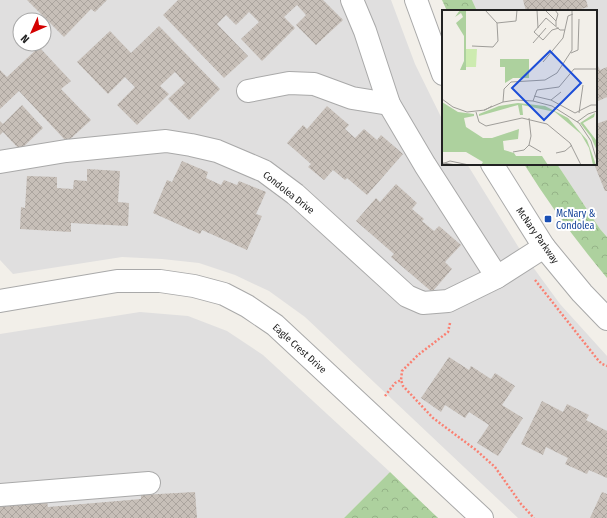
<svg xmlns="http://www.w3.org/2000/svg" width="607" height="518" font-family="'Fira Sans Condensed',sans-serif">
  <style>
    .residential { fill: #e0dfdf; fill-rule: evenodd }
    .forest { fill: url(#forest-crowns) }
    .building { fill: url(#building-cross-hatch) }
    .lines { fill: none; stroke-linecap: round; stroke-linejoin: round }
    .minor-casing { stroke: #a9a9a9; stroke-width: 24 }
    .path { stroke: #fa8072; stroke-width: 2.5; stroke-dasharray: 2 2; stroke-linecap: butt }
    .minor { stroke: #fff; stroke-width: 22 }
    .transit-dot { fill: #1a4fb4; stroke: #fff; stroke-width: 1.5 }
    .labels { text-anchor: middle; stroke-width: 4; stroke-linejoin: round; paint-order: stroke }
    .street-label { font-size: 10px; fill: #222; stroke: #fff }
    .transit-label { font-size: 10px; fill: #164399; stroke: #fff; text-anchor: start }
    .inset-road { fill: none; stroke: #9f9d99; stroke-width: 1 }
    .view { fill: #1d4ed8; fill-opacity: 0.15; stroke: #1d4ed8; stroke-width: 2 }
    .inset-edge { fill: none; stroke: #222; stroke-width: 2 }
  </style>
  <defs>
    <pattern id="forest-crowns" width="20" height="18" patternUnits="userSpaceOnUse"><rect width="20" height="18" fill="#add19e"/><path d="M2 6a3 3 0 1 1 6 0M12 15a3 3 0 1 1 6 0" fill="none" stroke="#95b388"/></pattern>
    <pattern id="building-cross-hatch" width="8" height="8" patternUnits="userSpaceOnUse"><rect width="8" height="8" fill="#c7bfb8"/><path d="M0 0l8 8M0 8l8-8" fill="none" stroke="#aba49e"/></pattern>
  </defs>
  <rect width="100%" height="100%" fill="#f2efe9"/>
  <!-- residential -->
  <g class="residential">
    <path d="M 0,0 L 391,0 L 415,64 L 443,121 L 443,164 L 467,164 L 519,248 L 560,304 L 607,356 L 607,518 L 518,518 L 305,317 L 269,291 L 235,275 L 199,263 L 162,259 L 122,257 L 13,274 L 0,260 ZM 20,20 L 44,20 L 44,44 L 20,44 Z"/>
    <polygon points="472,0 607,0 607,237 600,229 557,164 596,164 596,11 477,11"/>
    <polygon points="140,312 188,316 227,331 263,355 390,472 344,518 0,518 0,334"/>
  </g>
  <!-- forest -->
  <g class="forest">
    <polygon points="442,0 472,0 477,11 447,11"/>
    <path d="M 524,164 L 557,164 L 600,229 L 607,237 L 607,278 C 577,242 549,204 524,164 Z"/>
    <polygon points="390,472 438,518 344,518"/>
  </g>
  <!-- building -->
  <g class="building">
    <polygon points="27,0 107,0 95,12 91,9 64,37"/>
    <polygon points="178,0 323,0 343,20 316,45 296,25 306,15 297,5 284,17 295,28 262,61 241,39 259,22 249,12 236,25 226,15 217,24 248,56 224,78 163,15"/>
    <polygon points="523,0 586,0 588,7 574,11 526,11"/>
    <polygon points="159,26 220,89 189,120 168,99 185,83 175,72 160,86 169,94 137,125 117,105 135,87 125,77 108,94 77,62 110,31 131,53"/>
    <polygon points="39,47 71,81 61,89 91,120 67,142 19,91 0,109 0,70 7,77"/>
    <polygon points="596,62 600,70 607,67 607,97 596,102"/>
    <polygon points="22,105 43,128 20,150 3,132 0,135 0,121 3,124"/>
    <polygon points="327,106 349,125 345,129 355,138 364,129 377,140 381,135 403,154 367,195 347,178 345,180 333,170 324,180 308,167 311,164 287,143 303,125 307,129"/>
    <polygon points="607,120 607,191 605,191 594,164 596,164 596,124"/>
    <polygon points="182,161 208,172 206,178 221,185 224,180 237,185 239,181 266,192 256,214 262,216 247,250 202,230 200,234 153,213 167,180 172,182"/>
    <polygon points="87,169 120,171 118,202 129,203 128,226 71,223 71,232 20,229 21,207 25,208 27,176 57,177 57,188 73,189 74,180 87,181"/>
    <polygon points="396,184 417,203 412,209 424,219 422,221 434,231 439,226 461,245 445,262 452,269 432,292 391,257 394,254 356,221 376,198 380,202"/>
    <polygon points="449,357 469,370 471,366 491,379 495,373 515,386 502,405 523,418 498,456 477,443 489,425 469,412 465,418 445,405 441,412 421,398"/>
    <polygon points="542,401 563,412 567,404 589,415 586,420 607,431 607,478 589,470 587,474 565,464 568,458 546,447 543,455 521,444"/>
    <polygon points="195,492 197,518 0,518 0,506 47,502 48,507 141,499 141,495"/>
    <polygon points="602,492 607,494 607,518 590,518"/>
  </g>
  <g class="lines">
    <defs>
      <g id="minor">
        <polyline points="352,0 365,31 389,104 425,165 497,277"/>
        <polyline points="416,0 443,74"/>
        <polyline points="248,91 289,83 314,84 352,98 389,104"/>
        <polyline points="0,162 66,151 166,141 191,145 217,151 264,171 295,194 407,296 423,303 448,301 497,277 544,247"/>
        <polyline points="492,164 544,247 582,293 607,319"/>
        <polyline points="0,301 117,281 160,281 194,286 224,294 247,306 275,325 482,518"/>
        <polyline points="0,495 149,483"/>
      </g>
    </defs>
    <!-- minor casing -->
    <use href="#minor" class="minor-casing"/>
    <!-- path -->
    <g class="path">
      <polyline points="535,280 598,360 602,364 607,366"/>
      <polyline points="450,323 448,332 418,355 402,371 401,380 403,386 433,418 476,450 495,467 521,504 534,518"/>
      <polyline points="385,396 395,383 401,380"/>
    </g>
    <!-- minor -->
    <use href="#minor" class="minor"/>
  </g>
  <!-- markers -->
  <rect class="transit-dot" x="544" y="215" width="8" height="8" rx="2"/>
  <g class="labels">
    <!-- street labels -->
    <g class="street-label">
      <text transform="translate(289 192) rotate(38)" y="4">Condolea Drive</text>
      <text transform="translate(538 235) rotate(55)" y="4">McNary Parkway</text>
      <text transform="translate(300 348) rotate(42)" y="4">Eagle Crest Drive</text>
    </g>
    <!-- transit labels -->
    <g class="transit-label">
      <text x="556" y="217">McNary &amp;<tspan x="556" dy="12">Condolea</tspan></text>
    </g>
  </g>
  <!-- overview -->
  <g transform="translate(442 10)">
    <rect width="155" height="155" fill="#f2efe9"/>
    <path d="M 24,39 L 35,39 L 34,57 L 24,57 Z" fill="#cdebb0"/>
    <path d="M 18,0 L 24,0 L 24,60 L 18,60 L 22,51 L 22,26 L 14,13 L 21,7 L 19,3 L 13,7 ZM 58,49 L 87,49 L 87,68 L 71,68 L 63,73 L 63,57 L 58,57 ZM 0,92 L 16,102 L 32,104 L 32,106 L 22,108 L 24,117 L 41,128 L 50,128 L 77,119 L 76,129 L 61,131 L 62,140 L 72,143 L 74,146 L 100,146 L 106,155 L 39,155 L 41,152 L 24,142 L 0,142 ZM 76,93 L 103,96 L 126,108 L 145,130 L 154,155 L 151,155 L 147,138 L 139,124 L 113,102 L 80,95 L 81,105 L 78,105 L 76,95 L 37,106 L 37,104 L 57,96 ZM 153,103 L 152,107 L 141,113 L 154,130 L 155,141 L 149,127 L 138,113 Z" fill="#add19e"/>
    <path class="inset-road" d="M 95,0 L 96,18M 103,0 L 114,11 L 114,16M 113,0 L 116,4 L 114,11M 55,13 L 74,11 L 75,0M 117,18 L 110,20 L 101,30 L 92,22 L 104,8 L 118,20 L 123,20M 91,33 L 104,18M 30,36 L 51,37 L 56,31 L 55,13 L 43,0M 129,43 L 136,40 L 137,9M 101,52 L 121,28 L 126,6 L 131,4M 92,86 L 109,90 L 133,103 L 149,95 L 155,95M 0,89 L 11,97 L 25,102 L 43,100 L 50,96M 109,90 L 119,82M 91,91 L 95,80 L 117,77 L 132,59 L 155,59M 61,92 L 62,79 L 69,72 L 103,70 L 115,63 L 130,40 L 130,0M 42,100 L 61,92 L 74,90 L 91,91 L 110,96 L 137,113 L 149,131 L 155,151M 34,102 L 37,112 L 44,116 L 80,108 L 105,114 L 128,133 L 139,155M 137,103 L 141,75M 135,112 L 146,104 L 155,101M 87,135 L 99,142M 71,142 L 82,140 L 87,135 L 89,126 L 87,108M 114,143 L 123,141 L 130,135M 1,153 L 15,155M 0,154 L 8,151 L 27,155"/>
    <path class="view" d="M 108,41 L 139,73 L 102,110 L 70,78 Z"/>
    <rect width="155" height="155" class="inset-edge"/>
  </g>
  <!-- north arrow -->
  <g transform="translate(32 32) rotate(225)"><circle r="19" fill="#ffffff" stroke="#a7a7a7"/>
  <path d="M0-3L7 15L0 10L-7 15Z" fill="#d40000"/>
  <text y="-6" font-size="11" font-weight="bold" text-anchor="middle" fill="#222222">N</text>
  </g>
</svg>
